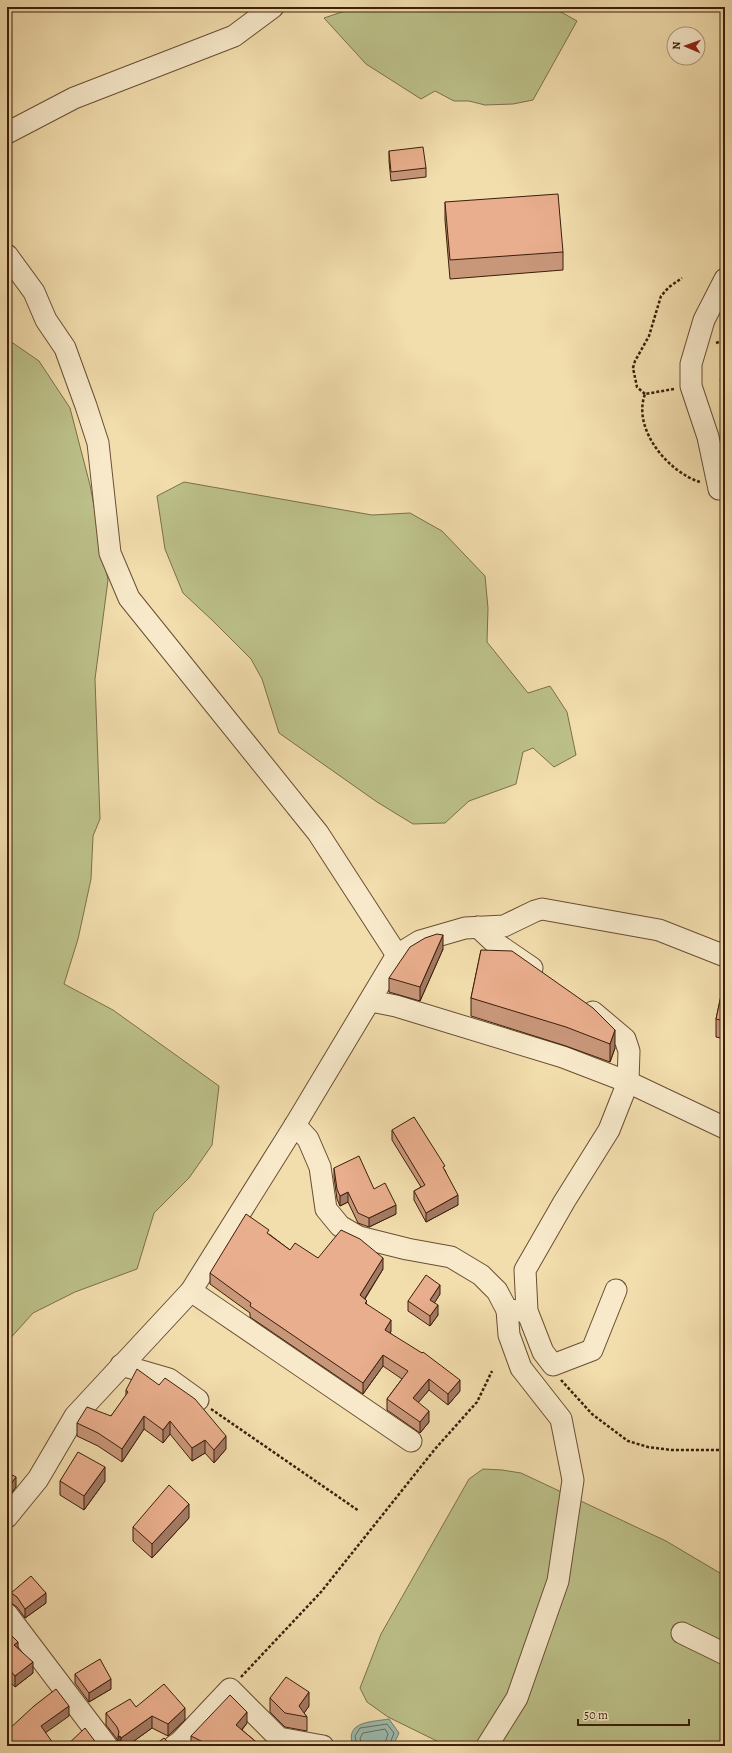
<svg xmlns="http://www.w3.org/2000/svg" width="732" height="1753" font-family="Alegreya,serif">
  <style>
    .green { fill: #bcc089; stroke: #7c6f4a }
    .water { fill: #9bbbad; stroke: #757c6c }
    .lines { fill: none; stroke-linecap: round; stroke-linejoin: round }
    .shore { stroke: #6c6c5c; stroke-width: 1 }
    .minor-casing { stroke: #6a4e33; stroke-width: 23 }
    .path { stroke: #3c1e0a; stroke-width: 2.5; stroke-dasharray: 3 2; stroke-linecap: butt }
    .minor { stroke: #f7e9ca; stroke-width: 21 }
    .wall { fill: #c89679; stroke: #3c1e0a }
    .shaded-wall { fill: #a37a63; stroke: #3c1e0a }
    .building { fill: #e9ae8d; stroke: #3c1e0a }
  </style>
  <rect width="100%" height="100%" fill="#f2ddad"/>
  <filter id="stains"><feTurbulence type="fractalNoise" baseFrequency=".005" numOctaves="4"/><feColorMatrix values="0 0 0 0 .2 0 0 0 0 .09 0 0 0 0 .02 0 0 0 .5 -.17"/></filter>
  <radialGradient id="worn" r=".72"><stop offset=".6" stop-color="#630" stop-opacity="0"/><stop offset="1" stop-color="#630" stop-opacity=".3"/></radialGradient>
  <!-- green -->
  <g class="green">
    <polygon points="357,7 375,7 399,12 404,7 552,7 577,21 533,100 513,104 485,105 469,101 454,101 435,91 421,99 366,64 324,18"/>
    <polygon points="7,339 39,361 70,408 90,485 108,580 95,679 100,819 93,836 91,879 78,939 64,984 113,1010 219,1086 212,1145 189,1178 154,1213 137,1269 75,1292 33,1313 7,1342"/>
    <polygon points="184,482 372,515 410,513 442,531 485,576 488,608 487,642 528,693 550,686 567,712 576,755 554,767 533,748 523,752 516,784 469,801 445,823 413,824 377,802 279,733 262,679 251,659 213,621 183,593 165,549 157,496"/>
    <polygon points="483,1469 502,1470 521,1473 666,1541 725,1576 725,1746 447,1746 388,1717 367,1702 360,1688 381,1634 469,1479"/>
  </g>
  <!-- water -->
  <path class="water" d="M 389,1719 L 399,1733 L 393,1746 L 353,1746 C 344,1721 372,1722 389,1719 Z"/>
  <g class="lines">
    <!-- shore -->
    <g class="shore">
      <polyline points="357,1746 355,1736 360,1728 387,1724 394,1733 389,1746"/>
      <polyline points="362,1746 360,1738 363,1733 385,1729 388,1734 384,1746"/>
    </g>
    <defs>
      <g id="minor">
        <polyline points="7,133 74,98 234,36 273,7"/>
        <polyline points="7,255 34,292 46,320 65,348 86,406 98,443 110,553 129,598 318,833 397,955"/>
        <polyline points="719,489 708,437 691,386 691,364 704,320 725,279"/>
        <polyline points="478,927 494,942 532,968"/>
        <polyline points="371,1001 396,1006 563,1057 628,1082 725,1128"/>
        <polyline points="593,1012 625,1039 629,1051 628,1082 609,1130 564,1202 525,1270 527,1311 543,1352 553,1365 592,1350 616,1290"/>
        <polyline points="295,1125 308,1139 320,1167 326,1209 340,1226 359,1237 407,1249 451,1257 481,1275 497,1291 507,1310 520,1311"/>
        <polyline points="191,1291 411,1441"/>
        <polyline points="121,1365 169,1379 198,1400"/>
        <polyline points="7,1517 38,1479 75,1416 191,1291 295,1125 397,955 420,941 465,928 504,926 535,911 542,909 659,930 725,956"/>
        <polyline points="7,1614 107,1746"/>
        <polyline points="682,1633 725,1654"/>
        <polyline points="174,1746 180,1742 230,1689 279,1738 323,1746"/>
        <polyline points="487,1746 517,1698 558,1581 573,1480 561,1419 521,1368 509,1335 507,1310"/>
      </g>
    </defs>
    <!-- minor casing -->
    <use href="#minor" class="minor-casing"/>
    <!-- path -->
    <g class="path">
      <polyline points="716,343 725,340"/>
      <polyline points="725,369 721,380 725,391"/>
      <path d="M 674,389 L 645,394 C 632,429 668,472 700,482"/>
      <polyline points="645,394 637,387 633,368 635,361 649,336 661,296 669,287 682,278"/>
      <polyline points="561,1380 592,1414 628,1441 648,1447 671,1450 725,1450"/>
      <polyline points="211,1409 359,1511"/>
      <polyline points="241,1677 321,1592 435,1449 477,1402 492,1371"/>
    </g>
    <!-- minor -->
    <use href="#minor" class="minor"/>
  </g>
  <!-- wall -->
  <g class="wall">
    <polygon points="389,151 426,168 426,177 391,181 389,161"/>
    <polygon points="445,202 563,252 563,270 450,279 445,220"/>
    <polygon points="443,949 420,1001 389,992 389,978"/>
    <polygon points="481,950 615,1048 610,1062 566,1046 471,1016 471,998"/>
    <polygon points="725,977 725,1039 716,1037 716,1019"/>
    <polygon points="392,1130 445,1170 458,1205 426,1222 414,1200 414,1191 421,1187 392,1140"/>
    <polygon points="334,1168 374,1189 396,1214 369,1227 358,1223 348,1202 340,1206 337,1199 334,1177"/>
    <polygon points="269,1234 290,1250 318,1258 383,1269 365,1299 367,1305 391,1331 390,1333 460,1391 448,1405 429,1390 418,1402 429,1422 420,1433 387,1410 387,1399 402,1379 383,1366 363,1394 250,1317 250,1313 210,1284 210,1273"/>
    <polygon points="440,1294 434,1303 438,1315 430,1326 408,1311 408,1301"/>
    <polygon points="126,1390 226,1449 214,1463 205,1453 192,1461 170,1434 163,1443 144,1429 122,1462 98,1446 77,1436 77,1423 111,1416 126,1396"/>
    <polygon points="60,1481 105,1481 84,1510 60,1495"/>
    <polygon points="189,1518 152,1558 133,1541 133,1527"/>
    <polygon points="11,1593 46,1603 25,1618 17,1607 11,1603"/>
    <polygon points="7,1623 7,1631 33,1673 15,1687 7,1678"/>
    <polygon points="75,1674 111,1689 89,1702 75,1683"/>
    <polygon points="270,1698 309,1706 304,1713 307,1717 307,1731 285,1727 270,1712"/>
    <polygon points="136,1707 185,1720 168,1736 152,1728 127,1746 118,1746 118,1743 117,1739 106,1725 106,1713"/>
    <polygon points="247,1723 242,1730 261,1746 191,1746 191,1736"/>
  </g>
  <!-- shaded-wall -->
  <g class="shaded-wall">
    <polygon points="443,935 443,949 420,1001 420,987"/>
    <polygon points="615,1030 615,1048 610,1062 610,1044"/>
    <polygon points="348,1192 348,1202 340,1206 340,1196"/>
    <polygon points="458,1195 458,1205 426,1222 426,1213"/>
    <polygon points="396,1205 396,1214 369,1227 369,1218"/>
    <polygon points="383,1258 383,1269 360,1306 360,1295"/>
    <polygon points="440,1285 440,1294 430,1310 430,1300"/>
    <polygon points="438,1305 438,1315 430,1326 430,1316"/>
    <polygon points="391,1320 391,1331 385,1341 385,1330"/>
    <polygon points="383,1355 383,1366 363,1394 363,1383"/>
    <polygon points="429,1379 429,1390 413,1409 413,1398"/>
    <polygon points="460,1380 460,1391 448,1405 448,1394"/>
    <polygon points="429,1411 429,1422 420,1433 420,1422"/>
    <polygon points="144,1416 144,1429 122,1462 122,1449"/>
    <polygon points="170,1421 170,1434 163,1443 163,1430"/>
    <polygon points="226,1436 226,1449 214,1463 214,1450"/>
    <polygon points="205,1440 205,1453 192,1461 192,1448"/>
    <polygon points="105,1467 105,1481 84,1510 84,1496"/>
    <polygon points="16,1477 16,1487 7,1499 7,1489"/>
    <polygon points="189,1504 189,1518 152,1558 152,1544"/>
    <polygon points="10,1550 10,1560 7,1561 7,1552"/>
    <polygon points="46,1593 46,1603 25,1618 25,1609"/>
    <polygon points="18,1642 18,1653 14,1645"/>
    <polygon points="33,1662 33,1673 15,1687 15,1676"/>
    <polygon points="111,1679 111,1689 89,1702 89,1693"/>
    <polygon points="309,1692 309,1706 302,1716 299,1706"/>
    <polygon points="69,1706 69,1716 41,1736 41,1726"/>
    <polygon points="185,1708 185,1720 168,1736 168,1724"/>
    <polygon points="247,1712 247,1723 236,1736 236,1725"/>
    <polygon points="152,1716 152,1728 127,1746 121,1746 121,1738"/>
    <polygon points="120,1736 120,1746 118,1746 118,1737"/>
  </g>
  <!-- building -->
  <g class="building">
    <polygon points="423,147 426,168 391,172 389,151"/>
    <polygon points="558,194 563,252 450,260 445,202"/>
    <polygon points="437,934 443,935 420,987 389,978 410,947 425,938"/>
    <polygon points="481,950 512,951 593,1008 615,1030 610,1044 566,1027 471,998"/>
    <polygon points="725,977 725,1021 716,1019"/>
    <polygon points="414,1117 445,1166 443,1167 458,1195 426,1213 414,1191 425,1185 392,1130"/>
    <polygon points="359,1156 374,1189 385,1183 396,1205 369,1218 358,1213 348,1192 340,1196 337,1189 334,1168"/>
    <polygon points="246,1214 269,1230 267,1233 290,1250 295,1243 318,1258 341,1230 360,1239 383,1258 360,1295 367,1301 365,1303 391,1320 385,1330 422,1353 423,1352 460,1380 448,1394 429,1379 413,1398 429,1411 420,1422 387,1399 408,1371 383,1355 363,1383 250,1306 251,1303 210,1273"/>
    <polygon points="426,1275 440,1285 430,1300 438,1305 430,1316 408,1301"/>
    <polygon points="137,1369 159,1385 165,1378 195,1399 226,1436 214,1450 205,1440 192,1448 170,1421 163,1430 144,1416 122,1449 98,1433 77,1423 87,1407 111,1416 128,1392 126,1390"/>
    <polygon points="78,1452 105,1467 84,1496 60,1481"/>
    <polygon points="7,1472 16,1477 7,1489"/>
    <polygon points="169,1485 189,1504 152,1544 133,1527"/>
    <polygon points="7,1547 10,1550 7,1552"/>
    <polygon points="31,1576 46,1593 25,1609 17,1597 11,1593"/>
    <polygon points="7,1631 18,1642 14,1645 33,1662 15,1676 7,1667"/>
    <polygon points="100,1659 111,1679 89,1693 75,1674"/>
    <polygon points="286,1677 309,1692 299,1706 307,1717 285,1713 270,1698"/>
    <polygon points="164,1684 185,1708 168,1724 152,1716 121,1738 120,1736 118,1737 119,1732 117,1727 106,1713 130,1699 136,1707"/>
    <polygon points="56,1689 69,1706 41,1726 55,1746 7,1746 7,1731 34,1706"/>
    <polygon points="230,1695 247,1712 236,1725 261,1746 211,1746 191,1736"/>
    <polygon points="85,1728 97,1744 100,1746 66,1746"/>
    <polygon points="164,1738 169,1743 179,1743 182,1746 153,1746"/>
  </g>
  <!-- margin -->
  <rect width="732" height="1753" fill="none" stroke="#f2ddad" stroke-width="24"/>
  <rect x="8" y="8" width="716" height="1737" fill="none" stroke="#3c1e0a" stroke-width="2"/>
  <rect x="12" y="12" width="708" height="1729" fill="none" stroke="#3c1e0a"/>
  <!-- north arrow -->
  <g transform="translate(686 46) rotate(272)"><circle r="19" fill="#f7e9ca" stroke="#ac987d"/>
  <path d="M0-3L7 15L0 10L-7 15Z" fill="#8f2418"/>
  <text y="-6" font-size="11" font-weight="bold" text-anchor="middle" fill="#3c1e0a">N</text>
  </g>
  <!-- scale -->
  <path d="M578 1719v6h111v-6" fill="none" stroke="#3c1e0a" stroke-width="2"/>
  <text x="584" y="1719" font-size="12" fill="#3c1e0a" stroke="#f7e9ca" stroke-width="3" paint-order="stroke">50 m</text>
  <rect width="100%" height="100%" filter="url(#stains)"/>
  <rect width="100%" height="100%" fill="url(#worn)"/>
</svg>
